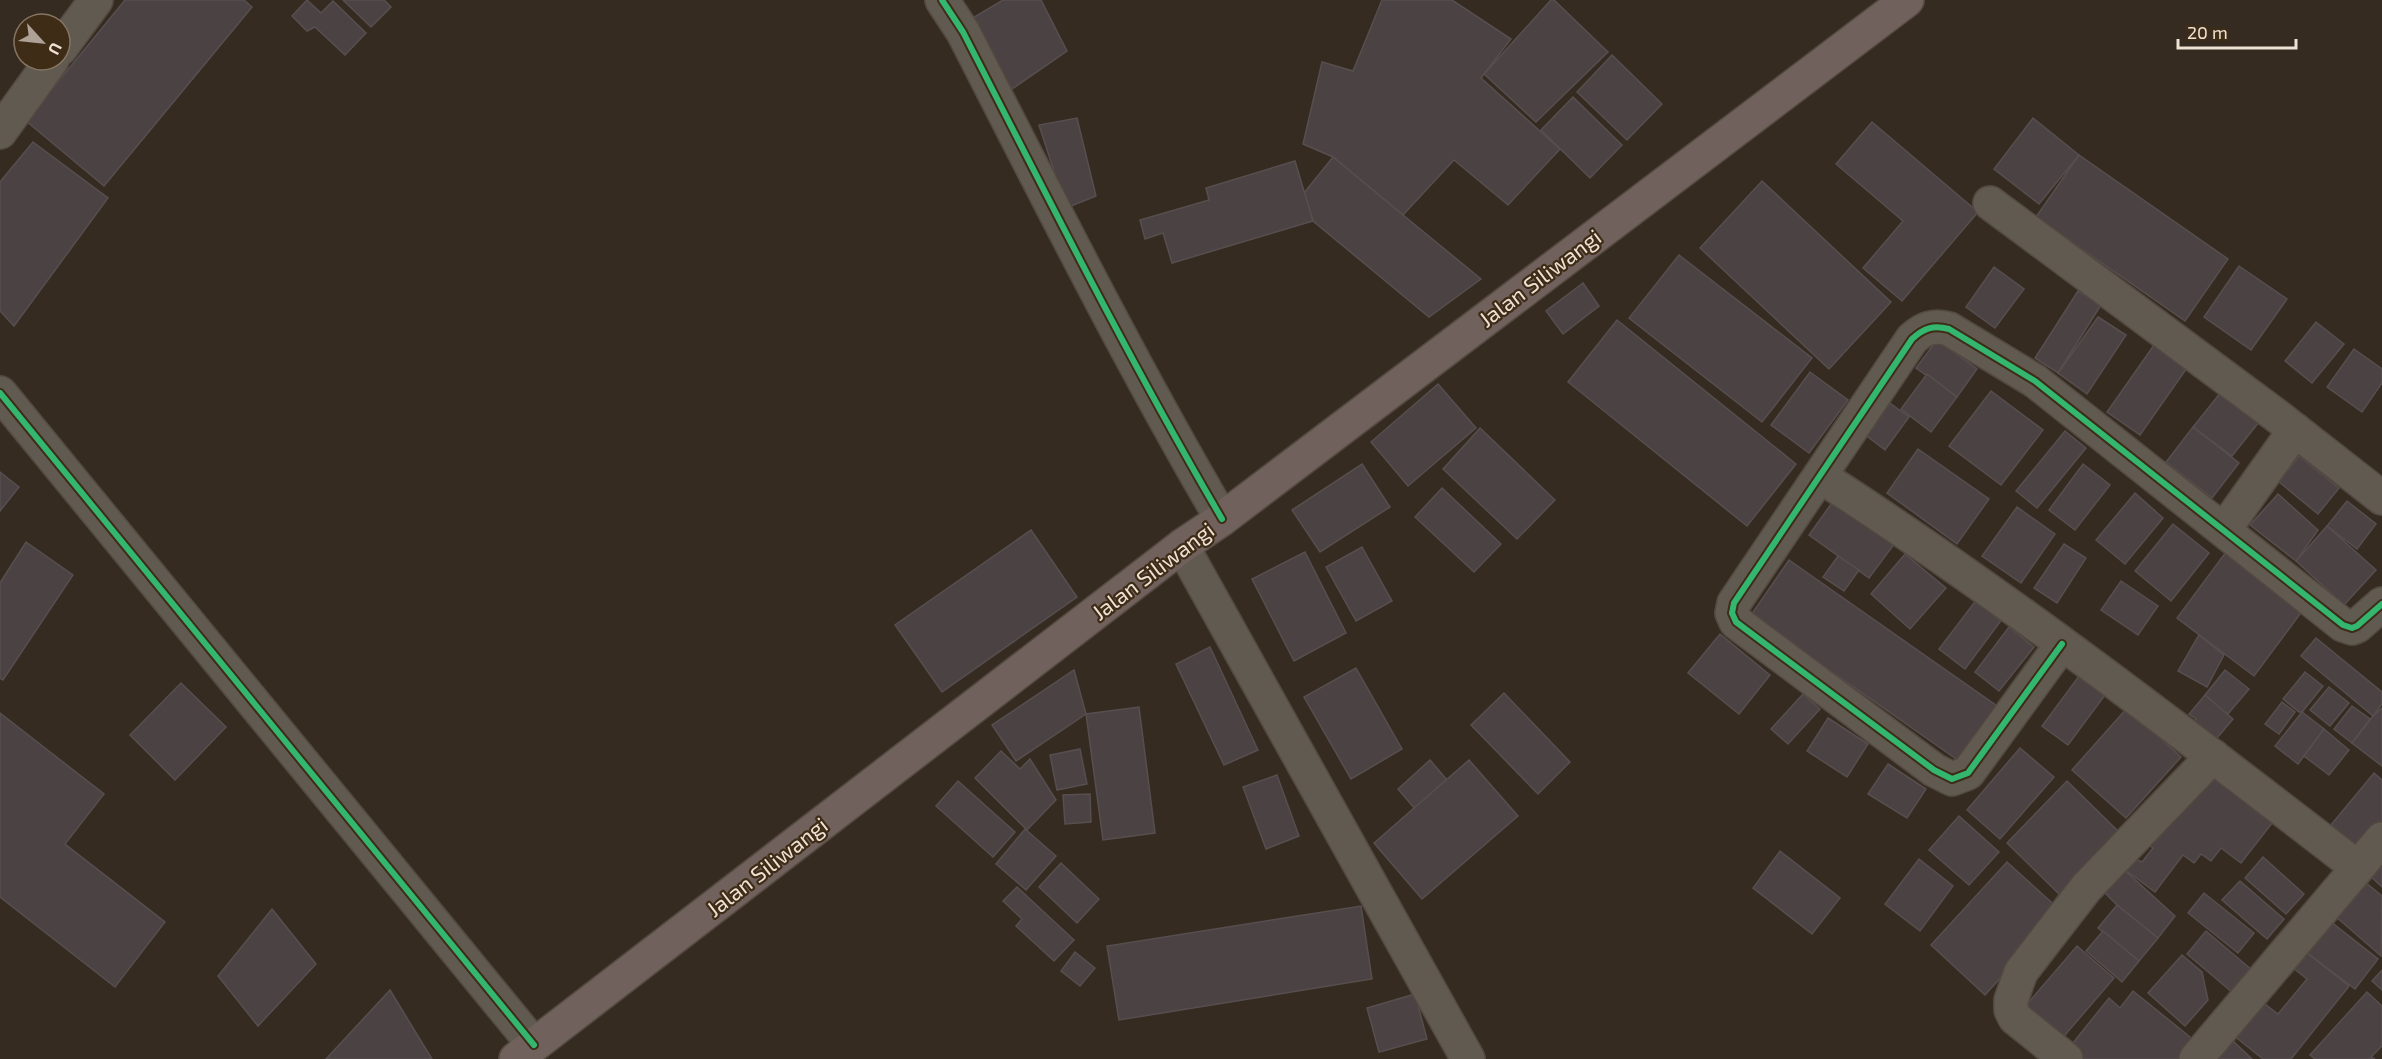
<svg xmlns="http://www.w3.org/2000/svg" width="2382" height="1059" font-family="'Exo 2',sans-serif">
  <style>
    .building { fill: #4b4343; stroke: #574f4f; stroke-width: 1.5 }
    .lines { fill: none; stroke-linecap: round; stroke-linejoin: round }
    .street-casing { stroke: #524940; stroke-width: 36 }
    .primary-casing { stroke: #524940; stroke-width: 36 }
    .street { stroke: #615a51; stroke-width: 33 }
    .primary { stroke: #70615c; stroke-width: 33 }
    .cycleway-casing { stroke: #3f2c17; stroke-width: 10 }
    .cycleway { stroke: #33b770; stroke-width: 6 }
    .labels { text-anchor: middle; stroke-width: 4.5; stroke-linejoin: round; paint-order: stroke }
    .street-label { font-size: 22px; fill: #eee2d5; stroke: #3f2c17 }
  </style>
  <rect width="100%" height="100%" fill="#362b20"/>
  <!-- building -->
  <g class="building">
    <polygon points="125,0 244,0 252,7 104,186 26,121"/>
    <polygon points="307,0 321,13 333,1 366,33 345,55 315,27 307,31 292,16"/>
    <polygon points="343,0 384,0 391,7 371,27"/>
    <polygon points="1003,0 1041,0 1067,51 1012,89 966,22"/>
    <polygon points="1382,0 1452,0 1511,39 1481,78 1560,149 1508,205 1454,160 1403,215 1333,157 1303,144 1322,62 1353,71"/>
    <polygon points="1551,0 1554,0 1608,52 1536,122 1484,74"/>
    <polygon points="1612,55 1662,104 1627,140 1577,92"/>
    <polygon points="1573,97 1622,145 1590,178 1541,130"/>
    <polygon points="1077,118 1096,196 1066,208 1039,125"/>
    <polygon points="2033,118 2079,155 2039,204 1994,169"/>
    <polygon points="1872,122 1978,212 1902,301 1863,268 1903,221 1836,164"/>
    <polygon points="33,142 108,198 14,326 0,311 0,182"/>
    <polygon points="2079,155 2228,259 2185,321 2036,217"/>
    <polygon points="1333,157 1403,215 1481,279 1429,317 1313,221 1304,193"/>
    <polygon points="1295,161 1313,221 1172,263 1163,233 1145,239 1140,220 1209,200 1206,188"/>
    <polygon points="1762,181 1891,302 1829,369 1700,248"/>
    <polygon points="1679,255 1812,358 1762,422 1629,318"/>
    <polygon points="2239,266 2287,299 2251,350 2204,317"/>
    <polygon points="1994,267 2024,289 1995,328 1966,307"/>
    <polygon points="1583,283 1599,306 1563,334 1546,311"/>
    <polygon points="2078,291 2101,305 2058,373 2035,358"/>
    <polygon points="2098,317 2126,335 2087,394 2058,373"/>
    <polygon points="1617,320 1796,464 1747,526 1568,382"/>
    <polygon points="2316,322 2344,344 2312,383 2285,361"/>
    <polygon points="1937,340 1977,369 1957,397 1916,368"/>
    <polygon points="2154,345 2187,368 2140,435 2107,412"/>
    <polygon points="2354,349 2382,369 2382,383 2362,412 2327,387"/>
    <polygon points="1810,372 1848,400 1809,453 1771,425"/>
    <polygon points="1927,374 1957,397 1931,432 1901,409"/>
    <polygon points="1438,384 1476,428 1408,486 1371,442"/>
    <polygon points="1991,391 2043,430 2001,485 1949,446"/>
    <polygon points="2221,392 2259,422 2232,456 2193,427"/>
    <polygon points="1887,401 1909,417 1885,450 1863,433"/>
    <polygon points="2193,427 2239,463 2212,498 2166,462"/>
    <polygon points="1480,428 1555,500 1517,539 1443,469"/>
    <polygon points="2065,431 2086,448 2037,508 2016,491"/>
    <polygon points="1918,449 1989,499 1957,544 1887,493"/>
    <polygon points="2299,456 2339,488 2318,514 2279,482"/>
    <polygon points="1362,464 1390,507 1320,552 1292,510"/>
    <polygon points="2083,464 2110,485 2075,530 2049,510"/>
    <polygon points="0,472 19,487 0,511"/>
    <polygon points="1442,488 1501,544 1474,572 1415,517"/>
    <polygon points="2135,493 2163,518 2125,564 2096,540"/>
    <polygon points="2278,494 2318,530 2296,561 2250,525"/>
    <polygon points="1834,500 1895,543 1869,578 1809,535"/>
    <polygon points="2347,501 2376,524 2357,549 2327,526"/>
    <polygon points="2017,507 2055,534 2021,583 1982,556"/>
    <polygon points="2173,524 2209,553 2171,601 2135,571"/>
    <polygon points="2327,526 2376,570 2344,605 2296,561"/>
    <polygon points="1031,530 1077,597 942,692 895,625"/>
    <polygon points="26,542 73,575 3,680 0,678 0,583"/>
    <polygon points="2064,544 2086,558 2057,603 2034,588"/>
    <polygon points="1362,547 1392,601 1356,621 1326,567"/>
    <polygon points="1305,552 1346,633 1294,661 1252,579"/>
    <polygon points="2226,552 2303,610 2254,676 2177,618"/>
    <polygon points="1905,554 1946,588 1910,629 1871,594"/>
    <polygon points="1838,556 1859,570 1844,591 1823,577"/>
    <polygon points="1789,560 1997,706 1959,761 1751,615"/>
    <polygon points="2121,581 2158,606 2138,635 2101,610"/>
    <polygon points="1977,599 2003,618 1965,669 1939,649"/>
    <polygon points="2009,627 2034,647 1999,691 1975,672"/>
    <polygon points="1720,634 1770,675 1739,714 1688,673"/>
    <polygon points="2199,635 2224,655 2207,687 2178,671"/>
    <polygon points="2316,638 2382,692 2382,704 2373,716 2301,656"/>
    <polygon points="1210,647 1258,750 1224,765 1176,664"/>
    <polygon points="1356,668 1402,749 1351,779 1304,697"/>
    <polygon points="1074,670 1086,714 1016,761 992,725"/>
    <polygon points="2225,670 2249,689 2227,715 2205,695"/>
    <polygon points="2082,672 2108,691 2068,745 2042,726"/>
    <polygon points="2305,672 2323,686 2302,712 2299,712 2283,699"/>
    <polygon points="181,683 226,727 175,780 130,735"/>
    <polygon points="2329,687 2349,703 2330,726 2310,710"/>
    <polygon points="1504,693 1570,762 1538,794 1471,725"/>
    <polygon points="1803,694 1820,709 1788,744 1771,729"/>
    <polygon points="2205,695 2233,719 2212,744 2191,725 2196,719 2189,714"/>
    <polygon points="2282,702 2295,712 2279,734 2265,724"/>
    <polygon points="2352,706 2370,719 2352,743 2334,729"/>
    <polygon points="1139,707 1155,833 1103,840 1086,714"/>
    <polygon points="2127,708 2181,757 2126,818 2072,770"/>
    <polygon points="2382,708 2382,766 2352,743 2373,716"/>
    <polygon points="2302,712 2324,729 2298,764 2275,746"/>
    <polygon points="0,713 104,794 65,844 165,922 115,987 0,897"/>
    <polygon points="1828,718 1868,744 1847,777 1807,751"/>
    <polygon points="2324,729 2349,750 2329,775 2304,756"/>
    <polygon points="2020,748 2054,777 2000,839 1967,810"/>
    <polygon points="1080,749 1087,784 1057,790 1050,755"/>
    <polygon points="1001,751 1020,769 1030,759 1056,800 1027,830 975,778"/>
    <polygon points="1430,760 1447,780 1415,809 1398,789"/>
    <polygon points="1469,760 1518,816 1422,899 1374,843"/>
    <polygon points="1888,764 1926,789 1907,818 1868,794"/>
    <polygon points="2209,767 2283,809 2241,863 2221,848 2211,861 2201,854 2194,863 2183,855 2155,892 2120,866 2133,858 2142,862 2153,848 2143,840"/>
    <polygon points="2374,773 2382,780 2382,828 2363,851 2331,825"/>
    <polygon points="1277,775 1299,836 1266,849 1243,787"/>
    <polygon points="958,781 1015,832 993,857 936,806"/>
    <polygon points="2067,781 2120,833 2060,895 2007,843"/>
    <polygon points="1090,794 1091,822 1065,824 1063,795"/>
    <polygon points="1959,816 1999,852 1969,885 1929,850"/>
    <polygon points="1025,829 1056,856 1026,890 996,864"/>
    <polygon points="1780,851 1840,898 1812,934 1753,888"/>
    <polygon points="2382,853 2382,887 2366,872"/>
    <polygon points="2263,857 2304,894 2286,914 2245,878"/>
    <polygon points="1919,859 1953,886 1920,931 1885,904"/>
    <polygon points="2007,862 2061,911 1985,995 1931,945"/>
    <polygon points="1061,863 1099,899 1077,923 1039,887"/>
    <polygon points="2120,866 2175,916 2158,938 2117,905 2100,888"/>
    <polygon points="2240,881 2284,919 2267,939 2222,900"/>
    <polygon points="2365,882 2382,896 2381,956 2335,916"/>
    <polygon points="1017,887 1074,940 1054,961 1016,926 1022,919 1003,901"/>
    <polygon points="2204,893 2254,933 2238,953 2188,913"/>
    <polygon points="2117,905 2158,938 2139,961 2098,928"/>
    <polygon points="1361,906 1372,979 1119,1020 1107,946"/>
    <polygon points="272,909 316,964 258,1026 218,976"/>
    <polygon points="2330,921 2378,959 2355,989 2306,952"/>
    <polygon points="2103,931 2139,961 2122,982 2086,951"/>
    <polygon points="2206,931 2252,970 2233,993 2187,954"/>
    <polygon points="2077,946 2114,978 2059,1042 2022,1010"/>
    <polygon points="1075,952 1095,968 1080,986 1061,971"/>
    <polygon points="2306,952 2349,986 2291,1059 2263,1059 2233,1035 2261,1001 2278,1014 2307,979 2293,968"/>
    <polygon points="2182,955 2202,972 2208,1000 2185,1026 2148,993"/>
    <polygon points="2382,970 2382,990 2372,981"/>
    <polygon points="390,990 432,1059 326,1059"/>
    <polygon points="2133,991 2195,1041 2181,1059 2083,1059 2069,1048 2109,998 2120,1008"/>
    <polygon points="2367,992 2382,1006 2382,1046 2371,1057 2375,1059 2315,1059 2310,1055"/>
    <polygon points="1415,994 1427,1039 1379,1052 1367,1008"/>
    <polygon points="2233,1041 2252,1059 2216,1059"/>
  </g>
  <g class="lines">
    <defs>
      <g id="street">
        <path d="M 942,0 L 963,32 C 1047,196 1129,360 1222,519"/>
        <polyline points="60,49 96,0"/>
        <polyline points="0,132 52,60"/>
        <polyline points="1990,203 2277,416 2382,498"/>
        <polyline points="0,393 534,1045"/>
        <path d="M 1820,476 C 2006,596 2182,732 2357,867"/>
        <polyline points="2224,530 2295,430"/>
        <polyline points="1182,546 1468,1059"/>
        <path d="M 2062,644 L 1968,773 L 1952,779 L 1934,770 L 1736,622 L 1732,613 L 1734,603 L 1912,339 C 1924,328 1933,325 1949,329 L 2035,381 L 2343,625 L 2352,628 L 2357,626 L 2382,604"/>
        <polyline points="2066,1059 2015,1018 2011,1010 2011,1000 2021,972 2086,888 2213,756"/>
        <polyline points="2196,1059 2382,839"/>
      </g>
      <polyline id="primary" points="516,1059 1182,546 1222,519 1907,0"/>
    </defs>
    <!-- street casing -->
    <use href="#street" class="street-casing"/>
    <!-- primary casing -->
    <use href="#primary" class="primary-casing"/>
    <!-- street -->
    <use href="#street" class="street"/>
    <!-- primary -->
    <use href="#primary" class="primary"/>
    <defs>
      <g id="cycleway">
        <path d="M 942,0 L 963,32 C 1047,196 1129,360 1222,519"/>
        <polyline points="0,393 534,1045"/>
        <path d="M 2062,644 L 1968,773 L 1952,779 L 1934,770 L 1736,622 L 1732,613 L 1734,603 L 1912,339 C 1924,328 1933,325 1949,329 L 2035,381 L 2343,625 L 2352,628 L 2357,626 L 2382,604"/>
      </g>
    </defs>
    <!-- cycleway casing -->
    <use href="#cycleway" class="cycleway-casing"/>
    <!-- cycleway -->
    <use href="#cycleway" class="cycleway"/>
  </g>
  <g class="labels">
    <!-- street labels -->
    <g class="street-label">
      <text transform="translate(1540 278) rotate(-37)" y="8">Jalan Siliwangi</text>
      <text transform="translate(1153 571) rotate(-37)" y="8">Jalan Siliwangi</text>
      <text transform="translate(767 867) rotate(-38)" y="8">Jalan Siliwangi</text>
    </g>
  </g>
  <!-- north arrow -->
  <g transform="translate(42 42) rotate(117)"><circle r="28" fill="#3f2c17" stroke="#857563" stroke-width="1.5"/>
  <path d="M0-4.5L10 22L0 15L-10 22Z" fill="#aea296"/>
  <text y="-9" font-size="16" font-weight="bold" text-anchor="middle" fill="#eee2d5">U</text>
  </g>
  <!-- scale -->
  <path d="M2178 39v9h118v-9" fill="none" stroke="#eee2d5" stroke-width="3"/>
  <text x="2187" y="39" font-size="18" fill="#eee2d5" stroke="#3f2c17" stroke-width="4.5" paint-order="stroke">20 m</text>
</svg>
